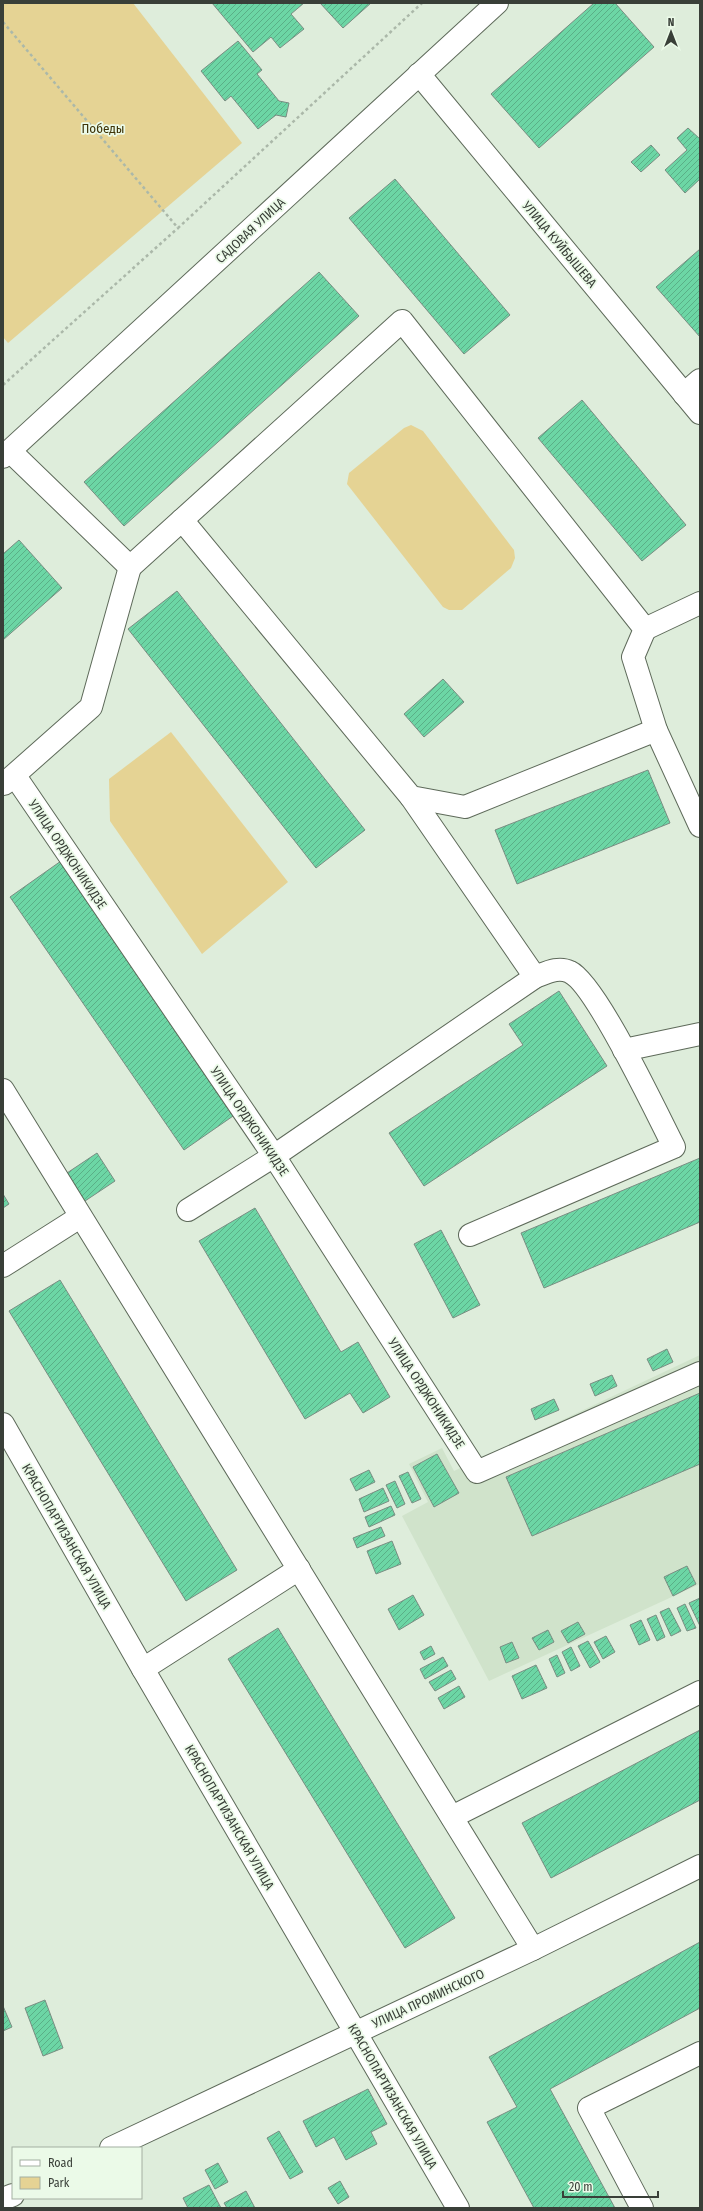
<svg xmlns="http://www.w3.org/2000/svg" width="703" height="2211" font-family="'Fira Sans Condensed',sans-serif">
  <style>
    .built { fill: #d0e3cb }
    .green { fill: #e5d394 }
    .building { fill: url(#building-hatch); stroke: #798d82 }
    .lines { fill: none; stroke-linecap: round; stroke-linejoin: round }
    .minor-casing { stroke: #5e6a5a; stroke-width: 24 }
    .path { stroke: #abb8a9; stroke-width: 2.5; stroke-dasharray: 3 3; stroke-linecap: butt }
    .minor { stroke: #fff; stroke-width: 22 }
    .labels { text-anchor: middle; stroke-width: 3.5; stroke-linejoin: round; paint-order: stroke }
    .park-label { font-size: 13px; fill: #3e3307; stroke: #ebfae8 }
    .street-label { font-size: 13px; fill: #393f38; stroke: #ebfae8 }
  </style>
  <defs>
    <pattern id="building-hatch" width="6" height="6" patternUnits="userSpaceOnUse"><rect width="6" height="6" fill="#6cd6a5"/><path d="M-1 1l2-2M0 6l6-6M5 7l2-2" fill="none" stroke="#5aaf87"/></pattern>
  </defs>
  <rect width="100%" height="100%" fill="#deeddb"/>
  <!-- built -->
  <polygon class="built" points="700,1355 700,1584 489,1681 402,1516 428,1502 409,1464 442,1448 454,1471"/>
  <!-- green -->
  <g class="green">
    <polygon points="3,3 133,3 242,143 8,343 3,337"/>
    <polygon points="411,425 423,431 514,550 515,558 511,568 462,610 449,610 443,607 347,484 349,473 404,428"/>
    <polygon points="171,732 288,882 202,954 110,821 109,779"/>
  </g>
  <!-- building -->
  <g class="building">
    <polygon points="212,3 304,3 291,14 304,29 280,48 271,37 253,52"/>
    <polygon points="320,3 371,3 343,28"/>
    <polygon points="594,3 615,3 654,47 539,148 491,94"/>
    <polygon points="238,41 262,70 257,74 279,101 289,103 286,117 276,115 258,129 231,96 225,101 201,71"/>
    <polygon points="688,128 700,139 700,179 685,193 665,170 687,150 677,138"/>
    <polygon points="651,145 660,155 641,172 631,162"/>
    <polygon points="395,179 510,315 464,354 349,218"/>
    <polygon points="700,249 700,337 656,287"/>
    <polygon points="319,272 359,316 124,526 84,482"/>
    <polygon points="582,400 686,525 642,561 538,438"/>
    <polygon points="19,540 62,588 3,640 3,554"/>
    <polygon points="177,591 365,830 316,868 128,629"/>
    <polygon points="443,679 464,702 424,737 404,714"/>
    <polygon points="648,770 670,823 517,884 495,830"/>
    <polygon points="61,861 236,1114 184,1150 10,897"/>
    <polygon points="559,991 607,1066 424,1186 389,1133 523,1045 509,1024"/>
    <polygon points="97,1153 115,1181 82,1203 64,1175"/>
    <polygon points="700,1158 700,1222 544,1288 521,1233"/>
    <polygon points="3,1194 9,1204 3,1208"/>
    <polygon points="255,1208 341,1352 358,1342 390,1397 363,1413 350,1393 305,1419 199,1241"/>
    <polygon points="441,1230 480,1305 453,1318 414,1244"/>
    <polygon points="60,1280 237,1570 186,1601 9,1311"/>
    <polygon points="667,1349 673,1362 653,1371 647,1359"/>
    <polygon points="612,1375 617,1386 595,1396 590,1384"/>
    <polygon points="700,1393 700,1464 532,1536 506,1477"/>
    <polygon points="554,1399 559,1410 535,1420 531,1409"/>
    <polygon points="437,1454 459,1493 434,1507 413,1467"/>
    <polygon points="369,1470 375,1482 356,1491 350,1479"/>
    <polygon points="408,1472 421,1499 412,1503 399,1476"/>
    <polygon points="395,1481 405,1504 397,1508 386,1485"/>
    <polygon points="383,1488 389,1501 364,1512 359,1499"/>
    <polygon points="391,1506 395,1515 369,1527 365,1517"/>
    <polygon points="381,1527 385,1536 357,1548 353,1538"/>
    <polygon points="392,1541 401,1564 376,1574 367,1551"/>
    <polygon points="687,1566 696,1584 673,1596 664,1577"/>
    <polygon points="413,1595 424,1615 399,1630 388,1609"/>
    <polygon points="700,1598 700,1626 689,1603"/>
    <polygon points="685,1604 696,1628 687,1631 677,1608"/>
    <polygon points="669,1608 681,1631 671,1636 660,1612"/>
    <polygon points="656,1615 665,1637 657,1641 647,1619"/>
    <polygon points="641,1620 650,1640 639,1645 630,1625"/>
    <polygon points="578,1622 585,1634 568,1643 561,1631"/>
    <polygon points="278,1628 455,1918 405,1948 228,1659"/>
    <polygon points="548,1630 554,1642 539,1650 532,1638"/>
    <polygon points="606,1636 615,1652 603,1659 594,1642"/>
    <polygon points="588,1641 600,1662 590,1668 578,1646"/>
    <polygon points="512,1642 519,1658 506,1663 500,1647"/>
    <polygon points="431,1646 435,1654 424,1660 420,1652"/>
    <polygon points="571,1647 580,1666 571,1671 562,1652"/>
    <polygon points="557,1655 565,1673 557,1677 549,1659"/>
    <polygon points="443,1657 448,1666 425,1679 420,1669"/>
    <polygon points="536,1665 547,1688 522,1699 512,1676"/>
    <polygon points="451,1670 456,1679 435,1691 429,1682"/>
    <polygon points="459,1686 465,1697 444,1709 438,1698"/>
    <polygon points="700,1730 700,1800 551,1878 522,1823"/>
    <polygon points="700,1942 700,2008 550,2089 615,2208 534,2208 487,2122 517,2107 489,2057"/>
    <polygon points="45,2000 63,2048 43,2056 25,2008"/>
    <polygon points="3,2006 12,2027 3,2031"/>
    <polygon points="368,2089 387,2124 371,2132 377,2144 346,2160 334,2137 316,2147 303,2121"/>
    <polygon points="279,2131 303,2172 290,2179 267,2138"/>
    <polygon points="218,2163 228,2182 215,2189 205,2170"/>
    <polygon points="340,2181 349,2197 338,2204 328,2188"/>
    <polygon points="209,2185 221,2208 188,2208 183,2198"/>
    <polygon points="246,2191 255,2208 227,2208 224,2203"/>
  </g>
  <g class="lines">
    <defs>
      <g id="minor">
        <polyline points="419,74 700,413"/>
        <polyline points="684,394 700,380"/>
        <polyline points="10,451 130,567 402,321 645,629 633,657 656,730 700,826"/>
        <polyline points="3,457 497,3"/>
        <polyline points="182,520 411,797 465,807 656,730"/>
        <polyline points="645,629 700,603"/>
        <polyline points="15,776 274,1156 477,1472 700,1373"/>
        <polyline points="4,784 91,707 130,567"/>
        <polyline points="411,797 535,977"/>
        <polyline points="624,1050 700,1034"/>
        <polyline points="3,1090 533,1949"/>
        <path d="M 188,1210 L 274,1156 L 535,977 C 546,973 558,966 570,972 C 596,984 658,1116 674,1147 L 470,1235"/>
        <polyline points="3,1266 80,1217"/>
        <polyline points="3,1424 143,1669 458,2208"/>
        <polyline points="143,1669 299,1569"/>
        <polyline points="452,1817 700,1692"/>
        <polyline points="111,2148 533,1949 700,1866"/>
        <polyline points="3,2199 13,2195"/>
        <polyline points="642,2208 589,2108 700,2053"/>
      </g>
    </defs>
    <!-- minor casing -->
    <use href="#minor" class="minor-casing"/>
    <!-- path -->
    <g class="path">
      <polyline points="3,22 178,228 422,3"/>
      <polyline points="3,385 178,228"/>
    </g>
    <!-- minor -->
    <use href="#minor" class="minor"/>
  </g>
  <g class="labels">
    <!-- park labels -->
    <g class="park-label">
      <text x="103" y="133">Победы</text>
    </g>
    <!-- street labels -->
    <g class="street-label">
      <text transform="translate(250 230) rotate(-43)" y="5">САДОВАЯ УЛИЦА</text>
      <text transform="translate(560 244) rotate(50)" y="5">УЛИЦА КУЙБЫШЕВА</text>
      <text transform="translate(68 854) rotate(56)" y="5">УЛИЦА ОРДЖОНИКИДЗЕ</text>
      <text transform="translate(250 1121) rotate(56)" y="5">УЛИЦА ОРДЖОНИКИДЗЕ</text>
      <text transform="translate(427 1393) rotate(57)" y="5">УЛИЦА ОРДЖОНИКИДЗЕ</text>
      <text transform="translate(67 1536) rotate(60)" y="5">КРАСНОПАРТИЗАНСКАЯ УЛИЦА</text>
      <text transform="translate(230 1817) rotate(60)" y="5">КРАСНОПАРТИЗАНСКАЯ УЛИЦА</text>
      <text transform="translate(428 1998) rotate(-25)" y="5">УЛИЦА ПРОМИНСКОГО</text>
      <text transform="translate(393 2096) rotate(60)" y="5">КРАСНОПАРТИЗАНСКАЯ УЛИЦА</text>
    </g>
  </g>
  <!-- border -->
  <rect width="703" height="2211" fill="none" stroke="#393f38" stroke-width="8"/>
  <!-- legend -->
  <rect x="12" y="2147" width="130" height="52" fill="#ebfae8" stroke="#a4afa2"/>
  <rect x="20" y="2160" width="20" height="6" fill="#ffffff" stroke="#a4afa2"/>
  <text x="48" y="2167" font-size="12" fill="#393f38">Road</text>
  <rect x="20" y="2177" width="20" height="12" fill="#e5d394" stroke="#a4afa2"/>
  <text x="48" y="2187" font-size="12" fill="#393f38">Park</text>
  <!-- north arrow -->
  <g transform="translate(671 32)" stroke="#ebfae8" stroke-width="3" paint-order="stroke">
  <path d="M0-3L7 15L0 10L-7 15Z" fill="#393f38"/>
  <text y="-6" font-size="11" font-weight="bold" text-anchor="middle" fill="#393f38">N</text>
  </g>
  <!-- scale -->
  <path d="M563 2191v6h95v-6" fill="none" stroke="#393f38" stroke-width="2"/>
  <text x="569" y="2191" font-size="12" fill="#393f38" stroke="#ebfae8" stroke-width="3" paint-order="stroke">20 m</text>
</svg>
